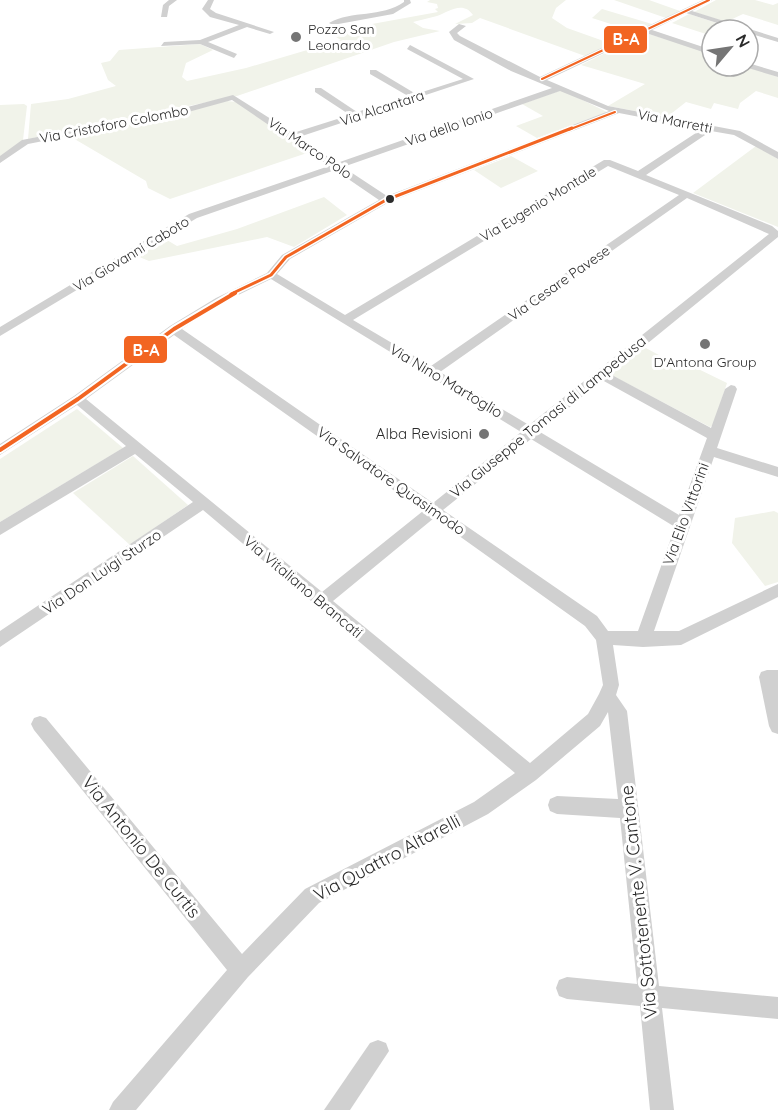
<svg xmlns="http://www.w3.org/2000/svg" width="778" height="1110" font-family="Quicksand,sans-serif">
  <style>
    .green { fill: #f1f3ea }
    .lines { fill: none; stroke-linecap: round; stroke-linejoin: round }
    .street { fill: #d0d0d0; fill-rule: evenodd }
    .bus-1-far2-casing { stroke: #fff; stroke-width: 4.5 }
    .bus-1-far1-casing { stroke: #fff; stroke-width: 6 }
    .bus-1-casing { stroke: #fff; stroke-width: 8 }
    .bus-1-far2 { stroke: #f26522; stroke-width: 2 }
    .bus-1-far1 { stroke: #f26522; stroke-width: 3 }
    .bus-1 { stroke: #f26522; stroke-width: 4 }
    .poi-dot { fill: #757575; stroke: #fff; stroke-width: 2 }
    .bus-dot { fill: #2b2b2b; stroke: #fff; stroke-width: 2 }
    .labels { text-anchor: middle; stroke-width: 6; stroke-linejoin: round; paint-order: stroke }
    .far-poi-label { font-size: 14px; fill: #2b2b2b; stroke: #fff; text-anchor: start }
    .far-street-label { font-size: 14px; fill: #2b2b2b; stroke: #fff }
    .street-label { font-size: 15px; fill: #2b2b2b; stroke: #fff }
    .poi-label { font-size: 15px; fill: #2b2b2b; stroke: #fff; text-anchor: end }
    .near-street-label { font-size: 18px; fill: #2b2b2b; stroke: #fff }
    .line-badge { stroke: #fff; stroke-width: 2 }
    .badge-label { font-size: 16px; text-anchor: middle; font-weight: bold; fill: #fff }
  </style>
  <rect width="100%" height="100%" fill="#fff"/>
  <!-- green -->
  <g class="green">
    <path d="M 430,0 L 566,0 L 556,8 L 552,18 L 567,28 L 612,44 L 585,56 L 480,18 L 472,23 L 455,24 L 473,15 C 463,0 448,12 437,16 C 429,18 421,20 413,22 L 423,28 L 440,31 L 394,42 L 237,96 L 28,139 L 31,104 L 68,99 L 116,86 L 108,80 L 101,63 L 110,61 L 119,50 L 200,44 L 213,50 L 186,63 L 182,77 L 187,81 L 246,68 L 341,40 L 328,32 L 438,12 L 435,9 L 438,8 L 437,4 L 427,2 Z"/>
    <polygon points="614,0 649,0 680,11 666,18"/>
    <polygon points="716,0 755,0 773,5 778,3 778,25 743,14 726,22 694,12"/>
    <polygon points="602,9 652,24 636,32 592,18"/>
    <polygon points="689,14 726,26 712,30 709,35 672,23"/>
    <polygon points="646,33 712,54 712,66 746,66 778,77 778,98 756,91 740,103 738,109 714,103 711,109 686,102 667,117 608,106 645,84 581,65"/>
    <polygon points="562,90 607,112 537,138 516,126 543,116 522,104"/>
    <polygon points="227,101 236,102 310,152 170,199 148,188 146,181 66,134"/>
    <polygon points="24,104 27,106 23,140 0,158 0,105"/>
    <polygon points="756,146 778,159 778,227 693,193"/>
    <polygon points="511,156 538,171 501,188 474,170"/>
    <polygon points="324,197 347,215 294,247 267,237 149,261 137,256 167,240 177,246 237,229"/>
    <polygon points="644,347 683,368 686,363 727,383 713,425 710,427 613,376 612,373"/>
    <polygon points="77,409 123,448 0,522 0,459"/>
    <polygon points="133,456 188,505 130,545 73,493"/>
    <polygon points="774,511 778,513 778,582 765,586 732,543 735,518"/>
  </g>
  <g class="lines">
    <!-- street -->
    <g class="street">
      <polygon points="169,0 177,0 169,6 167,17 161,17 163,5"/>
      <polygon points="208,0 214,0 210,9 216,13 274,32 270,34 247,27 208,42 237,54 234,58 200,44 161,46 164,42 200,40 239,25 210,17 202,9"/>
      <path d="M 404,0 L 410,0 L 411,3 L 393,14 L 333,25 L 329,23 C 352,10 381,18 404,2 Z"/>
      <path d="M 703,0 L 712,0 L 692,11 L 778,38 L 778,42 L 748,33 L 748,30 L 739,30 L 686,13 L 652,30 L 712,50 L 712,55 L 646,33 L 547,80 L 608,106 L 740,131 L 778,152 L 778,159 L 734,135 L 711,131 L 646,175 L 772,226 L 778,231 L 778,237 L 610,374 L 711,428 L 725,389 L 731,385 L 735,386 L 737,389 L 717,448 L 778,467 L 778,477 L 714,457 L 654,631 L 679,631 L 778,584 L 778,597 L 681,645 L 643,647 L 613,645 L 619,685 L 616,695 L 627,711 L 659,986 L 778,997 L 778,1019 L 662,1008 L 674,1110 L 650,1110 L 640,1006 L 567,999 L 559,996 L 556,988 L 559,980 L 567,977 L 637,984 L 620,818 L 557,814 L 550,811 L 548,805 L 550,799 L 557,796 L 618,799 L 608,712 L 600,726 L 536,780 L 488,814 L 319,903 L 248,977 L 136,1110 L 109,1110 L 113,1102 L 227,970 L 34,730 L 31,724 L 34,718 L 40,716 L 46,718 L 242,954 L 305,889 L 474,802 L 515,773 L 203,510 L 0,647 L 0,631 L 193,502 L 135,454 L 0,535 L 0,522 L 126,446 L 77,405 L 0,455 L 0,444 L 74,396 L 170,326 L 216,298 L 267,273 L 282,255 L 379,200 L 335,170 L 197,218 L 0,336 L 0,327 L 189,214 L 329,166 L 232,100 L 181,114 L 28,144 L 0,163 L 0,156 L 22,140 L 180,109 L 233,95 L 293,133 L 350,115 L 315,92 L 315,88 L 321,88 L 357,112 L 408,96 L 370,74 L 370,70 L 376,70 L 416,94 L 463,79 L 407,49 L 410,45 L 474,79 L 299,137 L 337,163 L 552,88 L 511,71 L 454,40 L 449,32 L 459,24 L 466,26 L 457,33 L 460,36 L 540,77 ZM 560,91 L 609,111 L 387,196 L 343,167 ZM 619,113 L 702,129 L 638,171 L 610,160 L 604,160 L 345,315 L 277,274 L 290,259 L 389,202 ZM 608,166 L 679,195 L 431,366 L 353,320 ZM 687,198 L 769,234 L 529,425 L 440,372 ZM 271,279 L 521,432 L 433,503 L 182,329 L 224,302 ZM 174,335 L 423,511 L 322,592 L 86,399 ZM 602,380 L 707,438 L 679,515 L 540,432 ZM 531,439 L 675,527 L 638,631 L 608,631 L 597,616 L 443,510 ZM 434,518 L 585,626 L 596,640 L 603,685 L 599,694 L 588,714 L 530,763 L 333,601 Z"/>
      <polygon points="748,63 778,72 778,77 745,67 748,66"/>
      <polygon points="767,670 778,670 778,734 772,732 769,726 759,677 761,672"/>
      <polygon points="378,1040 386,1043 389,1051 350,1110 324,1110 370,1043"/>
    </g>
    <defs>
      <g id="bus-1-far2">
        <polyline points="542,79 709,0"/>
        <polyline points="568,130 615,112"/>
      </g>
      <polyline id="bus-1-far1" points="231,294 271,275 286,257 386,200 572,128"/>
      <polyline id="bus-1" points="0,450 78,399 174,329 235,293"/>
    </defs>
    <!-- bus-1-far2 casing -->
    <use href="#bus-1-far2" class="bus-1-far2-casing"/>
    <!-- bus-1-far1 casing -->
    <use href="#bus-1-far1" class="bus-1-far1-casing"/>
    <!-- bus-1 casing -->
    <use href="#bus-1" class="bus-1-casing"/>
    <!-- bus-1-far2 -->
    <use href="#bus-1-far2" class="bus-1-far2"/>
    <!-- bus-1-far1 -->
    <use href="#bus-1-far1" class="bus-1-far1"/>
    <!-- bus-1 -->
    <use href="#bus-1" class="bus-1"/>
  </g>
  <!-- markers -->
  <g class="poi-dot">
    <circle cx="296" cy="37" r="6"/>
    <circle cx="705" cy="344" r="6"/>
    <circle cx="484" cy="434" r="6"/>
  </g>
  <circle class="bus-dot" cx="390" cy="199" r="5"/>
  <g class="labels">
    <!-- far-poi labels -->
    <g class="far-poi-label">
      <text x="308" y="34">Pozzo San<tspan x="308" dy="16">Leonardo</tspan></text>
      <text x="705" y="367" text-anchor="middle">D'Antona Group</text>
    </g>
    <!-- far-street labels -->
    <g class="far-street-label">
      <text transform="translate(382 108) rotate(-18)" y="5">Via Alcantara</text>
      <text transform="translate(675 121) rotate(11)" y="5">Via Marretti</text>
      <text transform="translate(114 124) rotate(-11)" y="5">Via Cristoforo Colombo</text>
      <text transform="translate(449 127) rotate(-19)" y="5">Via dello Ionio</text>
      <text transform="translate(310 148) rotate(34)" y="5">Via Marco Polo</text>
      <text transform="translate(538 204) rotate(-31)" y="5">Via Eugenio Montale</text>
      <text transform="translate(131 254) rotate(-31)" y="5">Via Giovanni Caboto</text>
      <text transform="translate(559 283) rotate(-35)" y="5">Via Cesare Pavese</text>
    </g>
    <!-- street labels -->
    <g class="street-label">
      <text transform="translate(446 381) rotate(31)" y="5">Via Nino Martoglio</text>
      <text transform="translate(548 417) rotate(-39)" y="5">Via Giuseppe Tomasi di Lampedusa</text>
      <text transform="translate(391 481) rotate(35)" y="5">Via Salvatore Quasimodo</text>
      <text transform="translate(686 514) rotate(-70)" y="5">Via Elio Vittorini</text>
      <text transform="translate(102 572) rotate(-34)" y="5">Via Don Luigi Sturzo</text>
      <text transform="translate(303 587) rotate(40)" y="5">Via Vitaliano Brancati</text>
    </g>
    <!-- poi labels -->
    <g class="poi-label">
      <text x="472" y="439">Alba Revisioni</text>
    </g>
    <!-- near-street labels -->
    <g class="near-street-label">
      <text transform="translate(141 847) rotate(51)" y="6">Via Antonio De Curtis</text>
      <text transform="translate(387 858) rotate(-28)" y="6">Via Quattro Altarelli</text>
      <text transform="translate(639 902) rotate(-96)" y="6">Via Sottotenente V. Cantone</text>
    </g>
  </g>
  <g class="line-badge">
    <rect x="603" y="25" width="45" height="29" rx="6" fill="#f26522"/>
    <rect x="123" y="335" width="45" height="29" rx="6" fill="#f26522"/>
  </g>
  <g class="badge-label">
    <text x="626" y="45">B-A</text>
    <text x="146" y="356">B-A</text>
  </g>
  <!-- north arrow -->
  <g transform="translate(730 48) rotate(61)"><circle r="28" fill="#ffffff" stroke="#aaaaaa" stroke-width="1.5"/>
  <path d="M0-4.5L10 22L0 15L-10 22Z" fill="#757575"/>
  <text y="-9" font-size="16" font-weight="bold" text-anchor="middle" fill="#2b2b2b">N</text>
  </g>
</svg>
